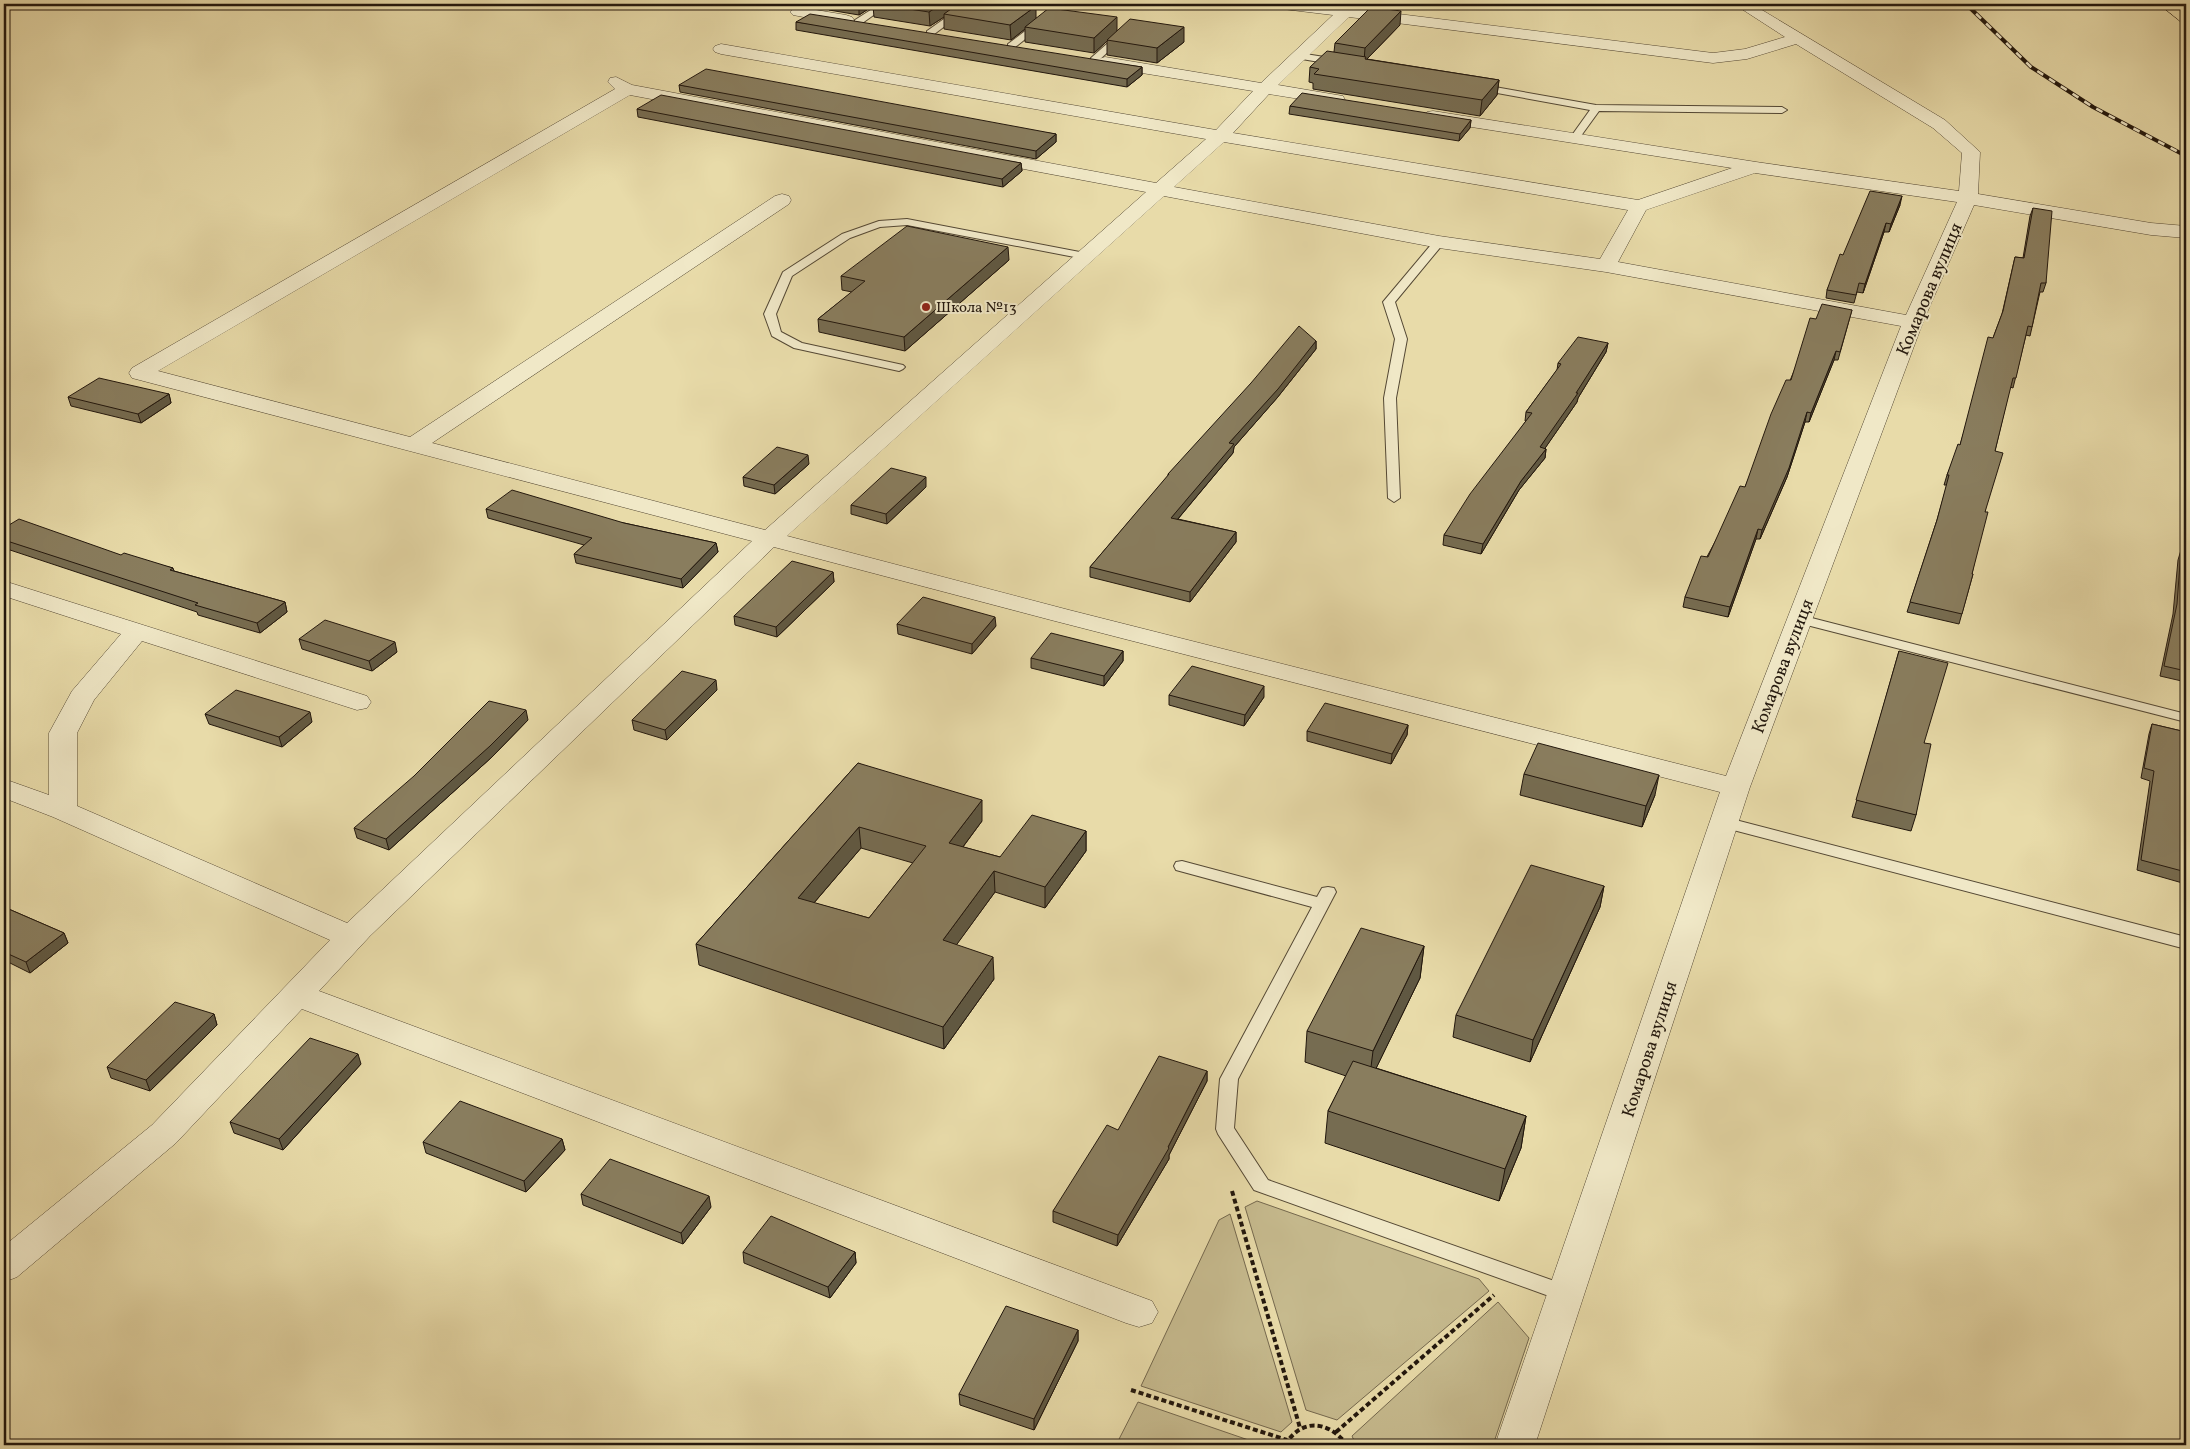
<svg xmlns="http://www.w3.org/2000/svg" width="2190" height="1449" font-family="Vollkorn,serif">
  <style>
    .green { fill: #c6ba8e; stroke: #74684e }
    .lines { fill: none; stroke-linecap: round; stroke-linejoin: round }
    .lane-casing { stroke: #544834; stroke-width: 2 }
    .street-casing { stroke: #544834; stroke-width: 1 }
    .primary-casing { stroke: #22170d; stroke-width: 1 }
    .path { stroke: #22170d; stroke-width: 4; stroke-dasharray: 5 3; stroke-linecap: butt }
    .lane { fill: #f0e8c7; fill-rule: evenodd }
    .street { fill: #f0e8c7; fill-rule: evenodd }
    .primary { fill: #e8dba9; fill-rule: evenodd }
    .rail-casing { stroke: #22170d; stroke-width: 4 }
    .rail { stroke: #f0e8c7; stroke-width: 2.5; stroke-dasharray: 7; stroke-linecap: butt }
    .wall { fill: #766c51; stroke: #22170d; fill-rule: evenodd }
    .shaded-wall { fill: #605842; stroke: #22170d }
    .building { fill: #897d5e; stroke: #22170d; fill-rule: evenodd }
    .poi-dot { fill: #8f2418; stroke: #f0e8c7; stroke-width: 2 }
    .labels { text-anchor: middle; stroke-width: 4; stroke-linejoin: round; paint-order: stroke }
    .far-poi-label { font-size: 15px; fill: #22170d; stroke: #f0e8c7; text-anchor: start }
    .street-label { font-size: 18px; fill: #22170d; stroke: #f0e8c7 }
  </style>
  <rect width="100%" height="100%" fill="#e8dba9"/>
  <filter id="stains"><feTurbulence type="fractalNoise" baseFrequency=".004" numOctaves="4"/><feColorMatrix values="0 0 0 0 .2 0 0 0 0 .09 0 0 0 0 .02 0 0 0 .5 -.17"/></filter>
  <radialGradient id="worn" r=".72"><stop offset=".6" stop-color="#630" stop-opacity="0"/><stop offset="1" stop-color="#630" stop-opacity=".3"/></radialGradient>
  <!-- green -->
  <g class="green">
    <polygon points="1257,1201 1479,1279 1489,1291 1337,1420 1306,1410 1245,1207"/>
    <polygon points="1230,1214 1292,1422 1281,1432 1141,1386 1219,1220"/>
    <polygon points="1498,1302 1529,1338 1493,1445 1356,1445 1352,1436"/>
    <polygon points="1138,1402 1263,1445 1264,1445 1116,1445"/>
  </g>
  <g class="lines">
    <defs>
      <g id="lane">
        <polygon points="880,4 889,4 861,24 855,24 855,20"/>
        <polygon points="958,9 965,11 933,35 927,35 927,31"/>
        <polygon points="1037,22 1044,24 1014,48 1008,48 1008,44"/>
        <polygon points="1118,34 1125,36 1097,62 1091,62 1091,58"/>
        <polygon points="1299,53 1337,59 1341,62 1337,65 1296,58 1296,54"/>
        <polygon points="1478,84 1596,105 1782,107 1787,110 1782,113 1599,111 1578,140 1575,141 1570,138 1590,110 1475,89 1475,85"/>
        <polygon points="907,219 1085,253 1090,256 1085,259 907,225 880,227 850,238 792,276 776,314 781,332 802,343 903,365 905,367 903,369 899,371 794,348 772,336 764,314 783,272 842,234 879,221"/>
        <polygon points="1439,239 1443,240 1444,242 1443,244 1395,302 1407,339 1396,398 1400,498 1394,502 1388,498 1384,398 1395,339 1383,302 1435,240"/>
        <polygon points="1800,615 2186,714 2186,722 1795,622 1793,619"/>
        <polygon points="1724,817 2186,937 2186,949 1718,826 1716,822 1718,818"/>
        <polygon points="1182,861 1317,897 1322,888 1328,887 1334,888 1336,892 1238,1079 1234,1128 1268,1180 1574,1288 1577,1294 1574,1300 1567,1302 1560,1300 1254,1190 1218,1134 1216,1129 1220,1079 1312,907 1176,870 1174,866 1176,862"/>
      </g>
      <g id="street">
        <path d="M 1275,4 L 1318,4 L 1342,7 L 1345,4 L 1362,4 L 1358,9 L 1713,53 L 1745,49 L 1785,37 L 1734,4 L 1752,4 L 1945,120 L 1980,152 L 1978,194 L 2151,223 L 2186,226 L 2186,238 L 2151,235 L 1974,205 L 1923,322 L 1750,787 L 1535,1445 L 1495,1445 L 1720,792 L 1051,620 L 774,547 L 370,936 L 319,991 L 1152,1301 L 1158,1312 L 1152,1323 L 1139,1327 L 1126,1323 L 302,1009 L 176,1143 L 17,1277 L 4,1282 L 4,1246 L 152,1125 L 330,940 L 53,817 L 4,798 L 4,779 L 49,795 L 49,733 L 72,691 L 121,634 L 4,596 L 4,581 L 367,696 L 371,702 L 367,708 L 357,710 L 142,641 L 94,700 L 77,733 L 77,806 L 347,923 L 752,541 L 132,378 L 129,373 L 132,368 L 615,89 L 608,82 L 610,78 L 616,77 L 632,85 L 1156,183 L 1206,139 L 721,54 L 715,52 L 713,49 L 715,46 L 721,44 L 1216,130 L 1253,91 L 1105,67 L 1099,65 L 1097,62 L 1099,59 L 1105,57 L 1261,83 L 1333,15 L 1283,9 L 1278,7 ZM 1349,17 L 1713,63 L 1747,59 L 1796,44 L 1933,128 L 1962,153 L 1959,191 L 1756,162 L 1433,111 L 1427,112 L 1424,116 L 1427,120 L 1732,168 L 1638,200 L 1233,133 L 1269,94 L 1337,105 L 1343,104 L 1345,100 L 1343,96 L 1278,85 ZM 630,95 L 1146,192 L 765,530 L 432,443 L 789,204 L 791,200 L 789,196 L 782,194 L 775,196 L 410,437 L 158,371 ZM 1224,142 L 1628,210 L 1600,259 L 1439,236 L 1174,187 ZM 1755,173 L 1957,202 L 1906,315 L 1618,262 L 1646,210 ZM 1164,196 L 1439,248 L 1606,272 L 1901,326 L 1726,776 L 1069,610 L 787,536 Z"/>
        <polygon points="798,7 846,15 852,17 854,20 852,23 846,25 793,15 790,12 793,9"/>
      </g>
      <polygon id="primary" points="2159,4 2177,4 2186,11 2186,23 2180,21"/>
    </defs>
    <!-- lane casing -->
    <use href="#lane" class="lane-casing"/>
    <!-- street casing -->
    <use href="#street" class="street-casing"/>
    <!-- primary casing -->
    <use href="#primary" class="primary-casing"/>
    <!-- path -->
    <g class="path">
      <polyline points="1232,1191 1300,1428"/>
      <polyline points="1131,1390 1287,1440"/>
      <polyline points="1336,1432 1494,1295"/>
      <path d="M 1285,1445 C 1302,1417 1329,1421 1347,1445"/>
    </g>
    <!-- lane -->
    <use href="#lane" class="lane"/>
    <!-- street -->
    <use href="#street" class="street"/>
    <!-- primary -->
    <use href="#primary" class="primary"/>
    <defs>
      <polyline id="rail" points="1966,4 2031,67 2093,107 2186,156"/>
    </defs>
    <!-- rail casing -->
    <use href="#rail" class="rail-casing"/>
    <!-- rail -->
    <use href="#rail" class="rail"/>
  </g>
  <!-- wall -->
  <g class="wall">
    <polygon points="829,4 956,4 956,5 1184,42 1157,63 1107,55 1107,41 1094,53 1025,42 1025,29 1011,40 944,29 944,17 930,26 874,17 873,6 859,15 829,10"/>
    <polygon points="796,22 1142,67 1142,75 1127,87 796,30"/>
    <polygon points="1400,25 1367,59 1499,80 1497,95 1480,116 1313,89 1313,83 1309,82 1310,67 1334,52 1335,43"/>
    <polygon points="679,85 1056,134 1056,142 1036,159 680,92"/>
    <polygon points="1290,106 1471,120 1470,128 1459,141 1289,114"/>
    <polygon points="637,109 1021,163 1022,171 1003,187 638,117"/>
    <polygon points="1900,205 1889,232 1884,232 1863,293 1857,292 1854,303 1826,298 1827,290 1843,255"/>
    <polygon points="2033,208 2046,283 2043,292 2040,292 2030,336 2026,335 2013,388 2010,387 1995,451 1985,512 1972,574 1973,574 1959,624 1907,612 1937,520 1947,485 1944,485 1947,475 1960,445 1993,338 2002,314 2015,257 2023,258 2030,216"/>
    <polygon points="1009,260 905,351 819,332 818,319 852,292 842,290 841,276"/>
    <polygon points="1852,310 1838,360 1834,360 1809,422 1805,422 1787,477 1760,539 1756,539 1728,617 1683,607 1685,597 1745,487 1816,319"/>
    <polygon points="1316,341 1316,349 1277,398 1234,447 1233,453 1178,519 1236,532 1236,542 1190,602 1090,577 1090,567 1168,476 1168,474"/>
    <polygon points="1608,343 1606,352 1578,398 1577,402 1545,448 1546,449 1545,458 1519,490 1481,554 1443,545 1444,535 1526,421 1525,421 1526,412 1557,370 1558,363"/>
    <polygon points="169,394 171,403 141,423 71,406 68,397"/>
    <polygon points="809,464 775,494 744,486 743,477"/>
    <polygon points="926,487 887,524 851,514 851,505"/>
    <polygon points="2186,490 2186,682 2160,676 2173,614 2178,560 2181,550 2183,551 2183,500"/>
    <polygon points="486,509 624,523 716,543 718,552 683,588 576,563 574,554 584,545 488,518"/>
    <polygon points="4,528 173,568 174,571 285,602 287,612 260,633 198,615 197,612 4,548"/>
    <polygon points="833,572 834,582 777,637 735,625 734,616"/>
    <polygon points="897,624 996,626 972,654 898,634"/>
    <polygon points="299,639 397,652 372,671 302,649"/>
    <polygon points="1123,651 1123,661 1104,686 1031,668 1031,658"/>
    <polygon points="1899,651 1924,743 1916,815 1911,831 1852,817"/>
    <polygon points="717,690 667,740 634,730 632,720"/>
    <polygon points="1169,695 1264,697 1244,726 1169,705"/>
    <polygon points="205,714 312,722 282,747 209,724"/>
    <polygon points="528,720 492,757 389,850 357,838 354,828"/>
    <polygon points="2152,724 2186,732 2186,884 2137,870 2150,781 2141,778 2149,734"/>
    <polygon points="1408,725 1407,735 1391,764 1307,741 1307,731"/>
    <path d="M 858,763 L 982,821 L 963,847 L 1000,857 L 1086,831 L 1086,851 L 1045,908 L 995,892 L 956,945 L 994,979 L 944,1049 L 699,965 L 696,944 ZM 861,848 L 913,863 L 869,918 L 814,903 Z"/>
    <polygon points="1524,774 1655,795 1642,827 1520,795"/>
    <polygon points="1604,886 1600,907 1530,1062 1453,1037 1456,1015"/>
    <polygon points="4,907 64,933 68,943 30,973 4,960"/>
    <polygon points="1424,946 1420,978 1376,1068 1526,1116 1521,1148 1499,1201 1325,1143 1328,1111 1346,1076 1305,1062 1307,1031"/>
    <polygon points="214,1014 217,1025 150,1091 111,1078 107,1067"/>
    <polygon points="361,1064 283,1150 234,1133 230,1122"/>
    <polygon points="1207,1071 1207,1081 1169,1155 1169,1159 1117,1246 1053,1222 1053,1211 1118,1130"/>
    <polygon points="562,1139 565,1150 526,1192 426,1153 423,1142"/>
    <polygon points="581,1194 711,1207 683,1244 583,1205"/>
    <polygon points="743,1252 855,1252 856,1263 830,1298 744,1263"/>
    <polygon points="1078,1330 1078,1341 1034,1430 960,1405 959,1394"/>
  </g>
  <!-- shaded-wall -->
  <g class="shaded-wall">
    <polygon points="859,4 873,4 873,6 859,15"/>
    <polygon points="941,4 956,4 956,8 944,14 944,17 930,26 929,12"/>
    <polygon points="1036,6 1036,20 1025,27 1025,29 1011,40 1010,25"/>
    <polygon points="1401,11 1400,25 1364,62 1365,48"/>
    <polygon points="1117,17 1117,32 1094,53 1094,38"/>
    <polygon points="1184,27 1184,42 1157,63 1157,48"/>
    <polygon points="1142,67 1142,75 1127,87 1127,79"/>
    <polygon points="1499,80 1497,95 1480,116 1482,100"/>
    <polygon points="1471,120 1470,128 1459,141 1460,134"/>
    <polygon points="1056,134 1056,142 1036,159 1036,151"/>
    <polygon points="1021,163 1022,171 1003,187 1002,179"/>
    <polygon points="1902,196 1900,205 1889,232 1891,224"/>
    <polygon points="1886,223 1884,232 1863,293 1865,284"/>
    <polygon points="1008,247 1009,260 905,351 904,337"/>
    <polygon points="1316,341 1316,349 1277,398 1234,447 1233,453 1171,527 1171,518 1229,443"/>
    <polygon points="1608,343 1606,352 1578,398 1577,402 1539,457 1540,447"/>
    <polygon points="1836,351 1834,360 1809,422 1811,413"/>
    <polygon points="169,394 171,403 141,423 138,414"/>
    <polygon points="1807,412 1805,422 1787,477 1760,539 1762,530"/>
    <polygon points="1546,449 1545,458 1519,490 1481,554 1483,544 1521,481"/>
    <polygon points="808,455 809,464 775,494 774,485"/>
    <polygon points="926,477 926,487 887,524 886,514"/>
    <polygon points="1758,529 1756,539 1728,617 1730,607"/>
    <polygon points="1236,532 1236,542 1190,602 1190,592"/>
    <polygon points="716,543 718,552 683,588 681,579"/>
    <polygon points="833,572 834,582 777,637 776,627"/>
    <polygon points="285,602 287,612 260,633 257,623"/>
    <polygon points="995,617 996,626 972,654 972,644"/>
    <polygon points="395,642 397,652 372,671 369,661"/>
    <polygon points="1123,651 1123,661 1104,686 1104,676"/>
    <polygon points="716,680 717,690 667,740 665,730"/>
    <polygon points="1264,686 1264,697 1244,726 1245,715"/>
    <polygon points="526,710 528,720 492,757 389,850 386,839"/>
    <polygon points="310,712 312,722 282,747 279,737"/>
    <polygon points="1408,725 1407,735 1391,764 1392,754"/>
    <polygon points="1659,775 1655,795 1642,827 1646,806"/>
    <polygon points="982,800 982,821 950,864 949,843"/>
    <polygon points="859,827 861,848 800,919 798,898"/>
    <polygon points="1086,831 1086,851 1045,908 1045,887"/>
    <polygon points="994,871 995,892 944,962 943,940"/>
    <polygon points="1604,886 1600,907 1530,1062 1533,1040"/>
    <polygon points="64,933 68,943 30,973 26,962"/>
    <polygon points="1424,946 1420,978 1369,1083 1373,1051"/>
    <polygon points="993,957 994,979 944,1049 943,1027"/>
    <polygon points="214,1014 217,1025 150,1091 146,1080"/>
    <polygon points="358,1054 361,1064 283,1150 279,1139"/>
    <polygon points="1207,1071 1207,1081 1169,1155 1169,1159 1117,1246 1118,1235 1168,1147"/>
    <polygon points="1526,1116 1521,1148 1499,1201 1505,1169"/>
    <polygon points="562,1139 565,1150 526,1192 524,1181"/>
    <polygon points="709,1196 711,1207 683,1244 681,1233"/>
    <polygon points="855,1252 856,1263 830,1298 828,1287"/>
    <polygon points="1078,1330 1078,1341 1034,1430 1034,1419"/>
  </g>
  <!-- building -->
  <g class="building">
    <polygon points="876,4 941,4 929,12"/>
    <polygon points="958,4 1023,4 1036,6 1010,25 944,14"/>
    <polygon points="1371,7 1401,11 1365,48 1335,43"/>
    <polygon points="1049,8 1117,17 1094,38 1025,27"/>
    <polygon points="810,14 1142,67 1127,79 796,22"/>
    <polygon points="1130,19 1184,27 1157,48 1107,40"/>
    <polygon points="1327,51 1366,57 1365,59 1499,80 1482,100 1314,74 1319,69 1310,67"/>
    <polygon points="706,69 1056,134 1036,151 679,85"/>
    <polygon points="1302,93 1471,120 1460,134 1290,106"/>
    <polygon points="661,95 1021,163 1002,179 637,109"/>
    <polygon points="1870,191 1902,196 1891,224 1886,223 1865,284 1859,283 1856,295 1827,290 1840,254 1843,255"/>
    <polygon points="2033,208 2052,211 2046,283 2041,283 2032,327 2028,326 2016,378 2013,378 1995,451 2003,453 1985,512 1988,512 1972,574 1973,574 1962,614 1910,602 1937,520 1949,475 1947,475 1958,444 1960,445 1988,337 1993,338 2003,311 2015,257 2024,258"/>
    <polygon points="907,226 1008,247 904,337 818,319 865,281 841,276"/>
    <polygon points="1822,304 1852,310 1840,352 1836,351 1811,413 1807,412 1789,468 1762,530 1758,529 1730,607 1685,597 1701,556 1708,557 1740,486 1745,487 1771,414 1786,380 1791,380 1810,318 1816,319"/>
    <polygon points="1299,326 1316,341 1278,389 1229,443 1234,444 1171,518 1236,532 1190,592 1090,567 1169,474 1168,474 1251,383"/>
    <polygon points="1578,337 1608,343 1576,393 1578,393 1540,447 1546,449 1521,481 1483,544 1444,535 1470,494 1532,413 1526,412 1561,364 1558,363"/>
    <polygon points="99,378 169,394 138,414 68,397"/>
    <polygon points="777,447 808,455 774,485 743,477"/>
    <polygon points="891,468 926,477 886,514 851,505"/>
    <polygon points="512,490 624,523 716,543 681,579 574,554 592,538 486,509"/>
    <polygon points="19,519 121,555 124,553 173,568 170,570 285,602 257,623 195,605 198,603 4,540 4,528"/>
    <polygon points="2181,550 2186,551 2186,671 2164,666 2177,604"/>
    <polygon points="792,561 833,572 776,627 734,616"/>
    <polygon points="923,597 995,617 972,644 897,624"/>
    <polygon points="325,620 395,642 369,661 299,639"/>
    <polygon points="1051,633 1123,651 1104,676 1031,658"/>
    <polygon points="1899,651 1948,663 1924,743 1931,744 1916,815 1856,800"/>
    <polygon points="1192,666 1264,686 1245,715 1169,695"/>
    <polygon points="682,671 716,680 665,730 632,720"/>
    <polygon points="236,690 310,712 279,737 205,714"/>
    <polygon points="489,701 526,710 490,746 386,839 354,828 414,776"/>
    <polygon points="1325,703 1408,725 1392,754 1307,731"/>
    <polygon points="2152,724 2186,732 2186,872 2141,860 2154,771 2144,768"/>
    <polygon points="1538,743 1659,775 1646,806 1524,774"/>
    <path d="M 858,763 L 982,800 L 949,843 L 1000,857 L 1032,815 L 1086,831 L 1045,887 L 994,871 L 943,940 L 993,957 L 943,1027 L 696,944 ZM 859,827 L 926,846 L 869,918 L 798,898 Z"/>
    <polygon points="1531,865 1604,886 1533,1040 1456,1015"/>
    <polygon points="4,907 64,933 26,962 4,952"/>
    <polygon points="1361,928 1424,946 1373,1051 1307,1031"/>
    <polygon points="175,1002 214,1014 146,1080 107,1067"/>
    <polygon points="310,1038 358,1054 279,1139 230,1122"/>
    <polygon points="1159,1056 1207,1071 1168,1147 1169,1148 1118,1235 1053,1211 1107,1125 1118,1130"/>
    <polygon points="1353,1061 1526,1116 1505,1169 1328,1111"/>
    <polygon points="460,1101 562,1139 524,1181 423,1142"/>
    <polygon points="610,1159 709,1196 681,1233 581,1194"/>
    <polygon points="771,1216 855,1252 828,1287 743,1252"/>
    <polygon points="1006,1306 1078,1330 1034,1419 959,1394"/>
  </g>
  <!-- markers -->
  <circle class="poi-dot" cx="926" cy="307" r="5"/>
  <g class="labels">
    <!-- far-poi labels -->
    <g class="far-poi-label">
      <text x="936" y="312">Школа №13</text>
    </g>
    <!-- street labels -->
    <g class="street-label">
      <text transform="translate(1929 289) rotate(-67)" y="6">Комарова вулиця</text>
      <text transform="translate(1782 666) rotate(-69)" y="6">Комарова вулиця</text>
      <text transform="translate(1649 1049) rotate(-72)" y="6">Комарова вулиця</text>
    </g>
  </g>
  <!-- margin -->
  <rect width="2190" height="1449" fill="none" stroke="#e8dba9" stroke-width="20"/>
  <rect x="5" y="5" width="2180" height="1439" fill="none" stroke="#22170d" stroke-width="2.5"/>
  <rect x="10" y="10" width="2170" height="1429" fill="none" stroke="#22170d"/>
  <rect width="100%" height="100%" filter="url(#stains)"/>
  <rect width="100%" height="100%" fill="url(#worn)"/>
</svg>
